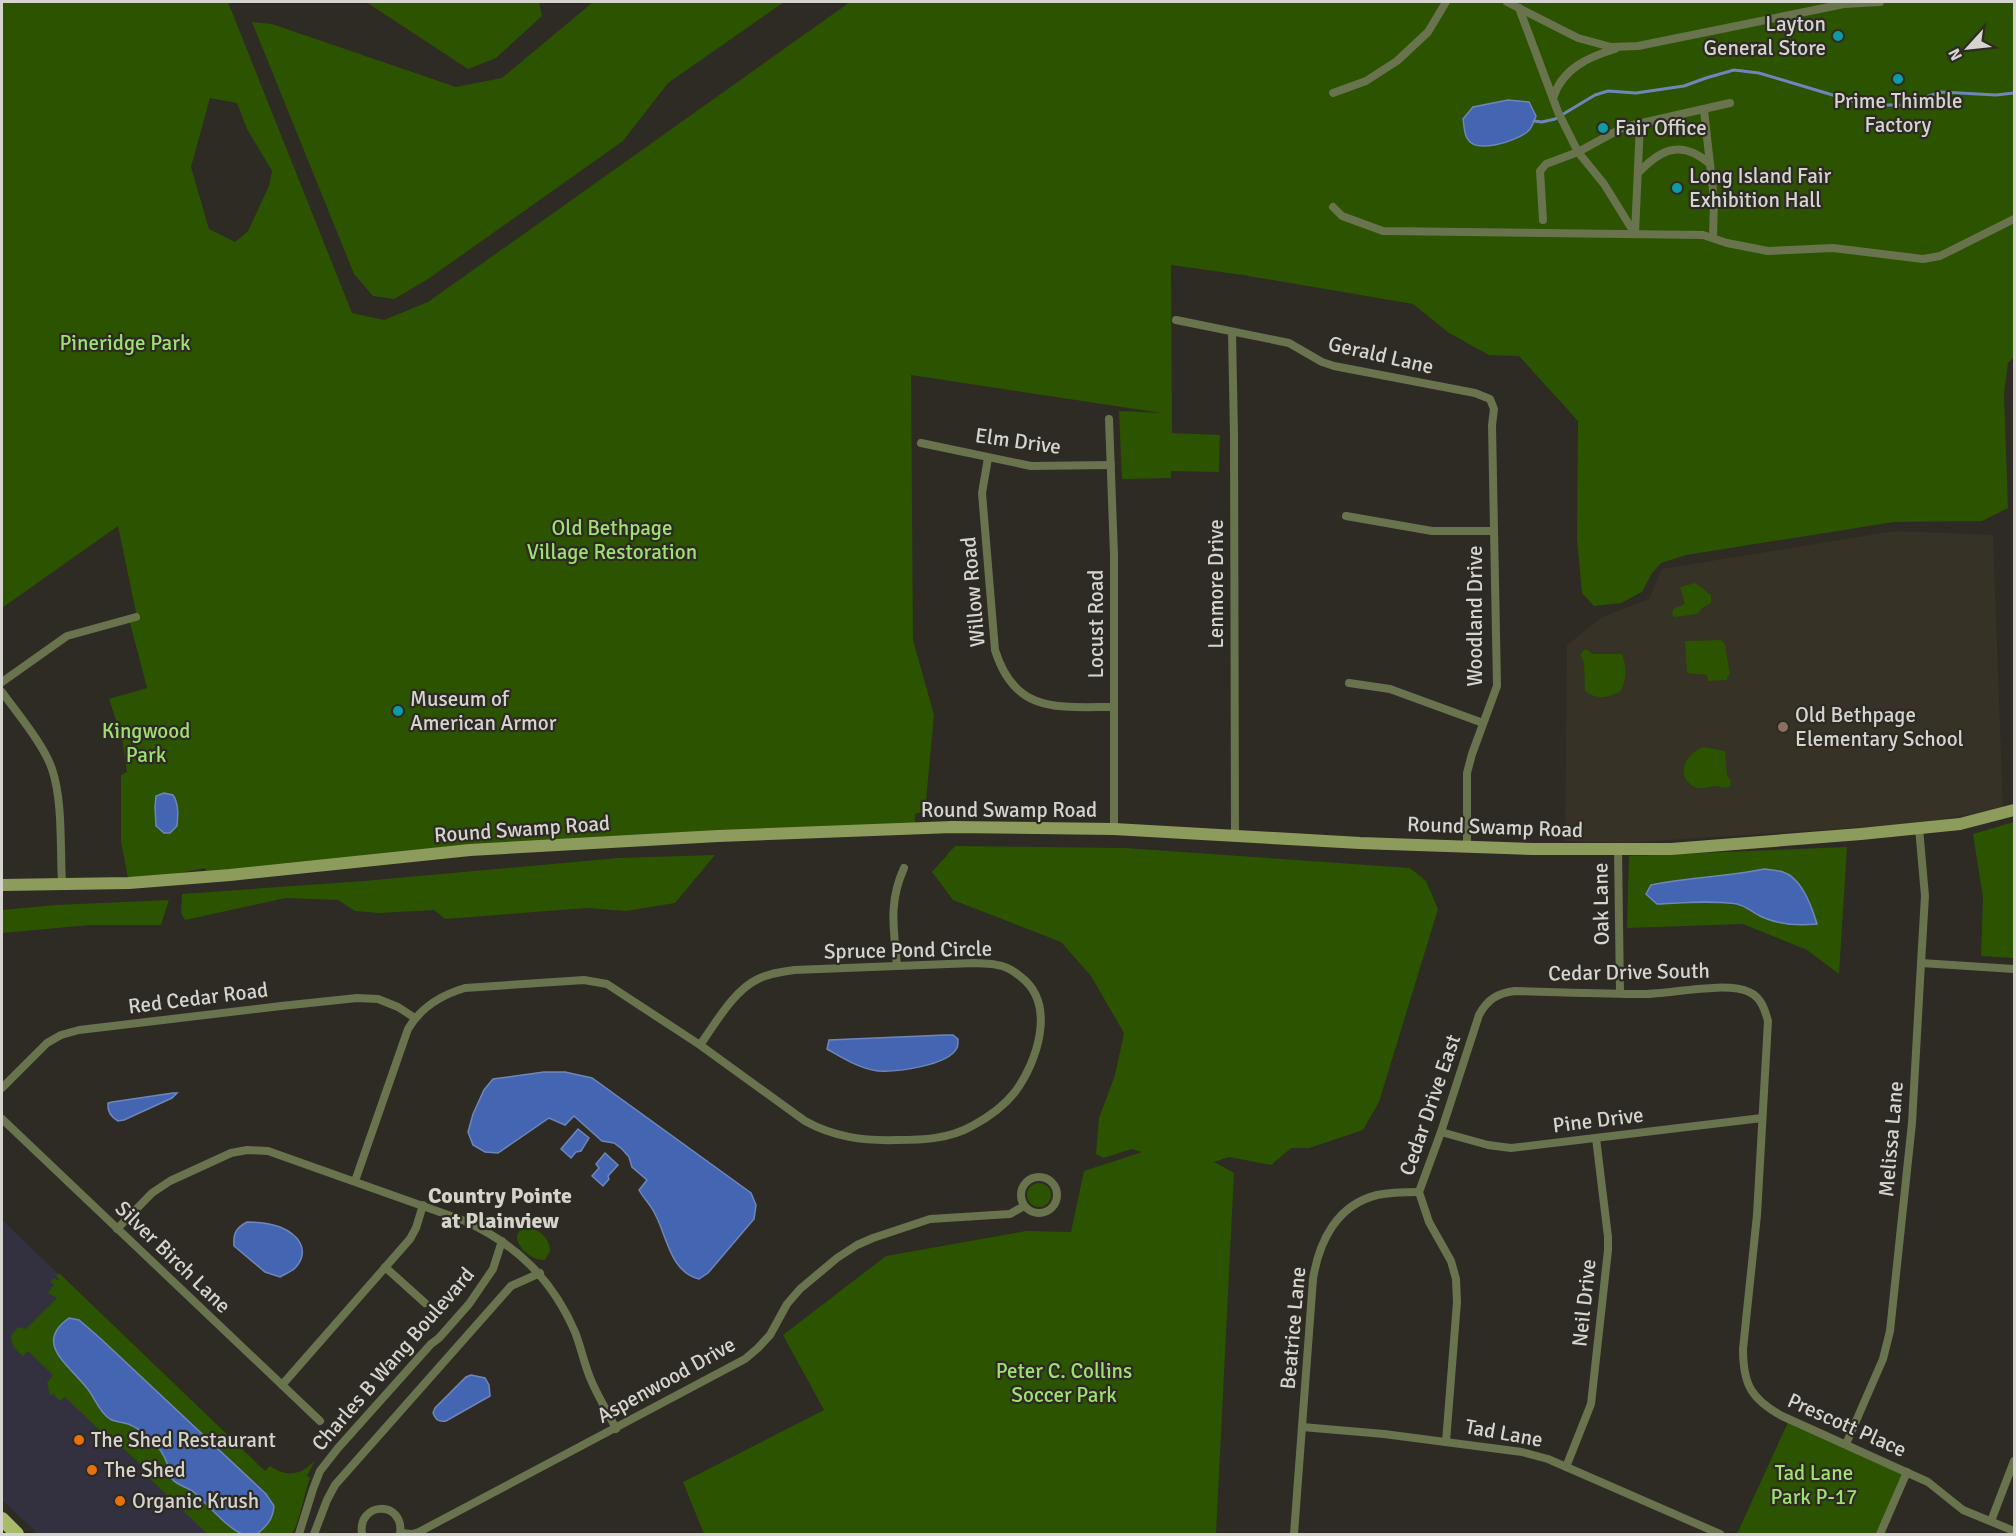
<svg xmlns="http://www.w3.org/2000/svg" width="2016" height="1536" font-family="Signika,sans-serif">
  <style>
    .commercial { fill: #333040 }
    .built { fill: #363225 }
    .green { fill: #2b5300; fill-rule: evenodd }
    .water { fill: #4365b2; stroke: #6f86bb; stroke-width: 1.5 }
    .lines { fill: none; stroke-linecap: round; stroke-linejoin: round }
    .stream { stroke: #6f86bb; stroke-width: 3 }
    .minor { stroke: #69734d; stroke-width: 8 }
    .secondary { stroke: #8d9c5d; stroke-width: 12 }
    .primary { stroke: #a8bb69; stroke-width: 14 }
    .culture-dot { fill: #0f9aa8; stroke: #2d2b24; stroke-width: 2 }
    .education-dot { fill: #8d6e63; stroke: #2d2b24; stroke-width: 2 }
    .food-dot { fill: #e8710a; stroke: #2d2b24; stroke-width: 2 }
    .labels { text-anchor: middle; stroke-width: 4.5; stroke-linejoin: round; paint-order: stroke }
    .poi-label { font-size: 21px; fill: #d5d4cf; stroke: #2d2b24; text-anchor: start }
    .park-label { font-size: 21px; fill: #9fe070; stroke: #2d2b24 }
    .street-label { font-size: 21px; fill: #d5d4cf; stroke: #2d2b24 }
    .neighbourhood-label { font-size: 22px; font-weight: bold; fill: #d6d4ca; stroke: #2d2b24 }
  </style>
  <rect width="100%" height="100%" fill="#2d2b24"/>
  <!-- commercial -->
  <polygon class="commercial" points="2,1220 267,1474 310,1478 305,1490 297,1525 292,1534 38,1534 2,1500"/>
  <!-- built -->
  <polygon class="built" points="1895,531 1993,535 2003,809 1913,824 1622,843 1565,841 1567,645 1602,617 1649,599 1662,569"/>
  <!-- green -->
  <g class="green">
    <path d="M 2,2 L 228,2 L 352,313 L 384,320 L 428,302 L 850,2 L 2014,2 L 2014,357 L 2008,363 L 2004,394 L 2008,508 L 1982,521 L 1894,522 L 1686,555 L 1661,563 L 1652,573 L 1642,592 L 1621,603 L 1594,606 L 1582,593 L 1577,539 L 1578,421 L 1519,356 L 1489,355 L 1449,333 L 1413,304 L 1243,275 L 1171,265 L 1172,433 L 1220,435 L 1219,472 L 1171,471 L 1171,478 L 1122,479 L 1119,411 L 1162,413 L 911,375 L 913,640 L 934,715 L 925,811 L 915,814 L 915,826 L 436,848 L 207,874 L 205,868 L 129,883 L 121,842 L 121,775 L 127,772 L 122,738 L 109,699 L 147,688 L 129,619 L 137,617 L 118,526 L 2,608 ZM 210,98 L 237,103 L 247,129 L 272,171 L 269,186 L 248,231 L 235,242 L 209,229 L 191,167 Z"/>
    <polygon points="366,2 539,2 542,16 496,58 468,69"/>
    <polygon points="593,2 784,2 668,83 623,141 428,279 394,299 373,296 354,274 252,22 272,24 456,87 502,78"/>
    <polygon points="1695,583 1711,595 1711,603 1702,608 1698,614 1675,617 1672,614 1674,608 1685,604 1680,587"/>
    <polygon points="1721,640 1725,644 1730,675 1728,675 1727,680 1708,681 1707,675 1687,673 1685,641"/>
    <path d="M 1584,650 L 1588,650 L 1592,654 L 1622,654 C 1627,666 1627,681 1620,692 C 1607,698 1597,700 1585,691 L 1584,662 L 1580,655 Z"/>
    <path d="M 1704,747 L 1725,751 L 1727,775 L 1731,781 L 1730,787 C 1724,789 1722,787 1717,786 C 1709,786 1700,791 1693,786 C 1674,775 1688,751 1704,747 Z"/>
    <polygon points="2014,822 2014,958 1981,956 1983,898 1973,834"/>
    <polygon points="955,846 1125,848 1410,868 1426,881 1438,909 1379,1102 1363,1130 1309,1148 1291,1148 1271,1165 1229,1157 1214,1162 1234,1173 1216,1534 704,1534 683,1482 824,1410 783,1335 886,1256 1026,1231 1071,1232 1084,1171 1142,1152 1132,1149 1103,1158 1096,1154 1099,1118 1115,1075 1124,1033 1091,976 1061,942 953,900 932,872"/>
    <path d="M 1847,847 L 1839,974 L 1807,950 L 1743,924 L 1627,928 L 1629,856 ZM 1764,869 L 1783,872 L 1792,877 L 1761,917 L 1739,905 L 1698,902 L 1681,879 L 1737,875 Z"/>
    <polygon points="715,855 675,903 626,911 587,908 445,919 434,910 379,913 355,911 338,900 286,898 185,920 181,913 182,894 364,881 619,858"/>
    <polygon points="169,900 161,925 90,925 2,933 2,910 56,905"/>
    <circle cx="1039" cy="1195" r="12"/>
    <path d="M 526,1227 C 538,1228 550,1238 550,1251 L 545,1260 C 530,1262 503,1236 526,1227 Z"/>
    <path d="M 59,1273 L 265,1471 L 270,1466 C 287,1478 302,1475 315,1460 L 307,1476 L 310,1478 C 303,1497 301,1517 292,1534 L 207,1534 L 142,1471 L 144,1468 L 123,1448 L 120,1450 L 65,1397 L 60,1401 L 53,1394 L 50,1396 L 47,1383 L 53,1375 L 28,1351 L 23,1356 C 16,1352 11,1344 11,1336 L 18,1327 L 26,1329 L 57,1298 L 48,1293 L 54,1285 L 50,1282 L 54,1278 L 58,1281 L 59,1279 L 56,1276 Z"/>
    <polygon points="1789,1420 1907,1472 1880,1534 1737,1534"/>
  </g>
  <!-- water -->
  <g class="water">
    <path d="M 1508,100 L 1529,102 L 1536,116 C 1534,121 1532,129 1527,132 C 1516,141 1475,155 1467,138 C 1464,133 1464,125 1463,119 L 1473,107 Z"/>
    <path d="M 164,793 L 173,795 C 179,804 178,815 177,826 L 170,833 L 164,833 L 156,826 L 155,807 L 156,796 Z"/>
    <path d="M 1764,869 C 1770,870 1777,870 1783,872 C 1802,878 1812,907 1817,924 C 1797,926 1780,925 1762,917 C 1753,913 1746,906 1737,904 C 1711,900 1683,903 1657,904 L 1646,894 L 1651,885 C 1688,877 1726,877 1764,869 Z"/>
    <path d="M 945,1035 L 953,1035 L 958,1039 C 958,1042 958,1046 957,1048 C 948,1066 896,1072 878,1071 C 860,1069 843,1058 827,1049 L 829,1040 Z"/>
    <path d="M 544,1072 L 565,1072 L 592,1078 L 751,1193 L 756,1205 L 754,1219 L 708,1273 L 699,1279 C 670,1272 667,1236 655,1214 C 651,1205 644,1199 639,1190 L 647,1180 L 632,1167 L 629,1157 L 622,1149 L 614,1143 L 602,1141 L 574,1116 L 565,1125 L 549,1118 L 498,1153 L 485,1152 L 473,1145 L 468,1132 L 473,1114 L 484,1090 L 493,1079 Z"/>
    <path d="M 173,1093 L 177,1093 L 172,1098 L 124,1120 L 118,1121 C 111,1117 107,1112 108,1103 L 112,1102 Z"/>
    <polygon points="578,1129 589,1138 581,1151 576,1152 571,1158 561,1149"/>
    <polygon points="605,1153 618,1165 608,1176 609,1179 603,1186 592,1176 599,1168 596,1164"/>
    <path d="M 247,1222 C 258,1222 269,1223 280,1227 C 297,1234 311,1249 296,1267 C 293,1271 285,1274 280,1277 L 265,1272 L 234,1246 C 233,1233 236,1228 247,1222 Z"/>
    <path d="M 69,1318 L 79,1320 L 101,1339 L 266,1494 L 274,1506 C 273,1519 267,1526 257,1534 C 253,1534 247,1536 243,1534 C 230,1531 206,1503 195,1493 C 188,1487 178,1486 172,1479 C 168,1475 169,1471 168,1466 C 165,1456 158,1446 151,1439 C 144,1433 137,1427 128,1424 C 122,1422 115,1422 110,1419 C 98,1411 95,1397 86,1387 C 69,1365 33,1343 69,1318 Z"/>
    <path d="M 471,1375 L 485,1378 L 489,1385 L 490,1396 L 446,1421 C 438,1422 436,1420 433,1413 L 435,1408 L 466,1377 Z"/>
  </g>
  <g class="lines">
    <!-- stream -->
    <polyline class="stream" points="1534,121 1542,122 1555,119 1595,95 1608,91 1636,93 1684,86 1706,78 1734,70 1759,73 1866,105 1902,105 1941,92 1996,95 2014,93"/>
    <!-- minor -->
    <g class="minor">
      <polyline points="1507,2 1578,38 1611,47 1638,46 1844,4 1880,2"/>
      <polyline points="1519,8 1558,112 1578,152 1604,184 1635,234"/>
      <polyline points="1333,93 1366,81 1397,61 1428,32 1446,2"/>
      <path d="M 1553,98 C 1562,69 1588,57 1615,49"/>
      <polyline points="1704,110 1710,164"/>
      <path d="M 1639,172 C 1662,148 1682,140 1710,164 L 1714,199 L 1713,238"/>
      <polyline points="1333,207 1342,216 1383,231 1703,235 1727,243 1768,251 1833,248 1923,259 1940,256 2014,219"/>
      <polyline points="1543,220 1540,171 1546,164 1578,152 1624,127 1730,103"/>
      <polyline points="1635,234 1640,123"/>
      <polyline points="1176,320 1289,343 1322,362 1334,366 1475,393 1490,399 1494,409 1492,425 1497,686 1472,754 1467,773 1467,846"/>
      <polyline points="1232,332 1234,435 1235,836"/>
      <polyline points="1109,419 1114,555 1114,829"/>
      <polyline points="921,443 1031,466 1111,465"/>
      <path d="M 988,458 L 982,493 L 995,650 C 1015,714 1057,707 1114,707"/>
      <polyline points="1346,516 1432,531 1493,531"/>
      <polyline points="2,682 67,636 136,617"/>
      <polyline points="1349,683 1390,689 1483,723"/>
      <path d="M 2,692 C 17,713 44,745 52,769 C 63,801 60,849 62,883"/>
      <polyline points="1618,850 1620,993"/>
      <polyline points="1921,963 2014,969"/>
      <path d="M 897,966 C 894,929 888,903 904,868"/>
      <polyline points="2,1088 47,1043 61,1035 79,1030 281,1006 357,998 378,999 398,1007 415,1018"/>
      <polyline points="2,1119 320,1421"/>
      <polyline points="1441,1132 1488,1145 1511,1148 1762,1118"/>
      <circle cx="1039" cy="1195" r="18"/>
      <path d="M 355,1181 L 408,1029 C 421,1007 441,995 465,988 L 584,980 L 607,984 L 700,1045 L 805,1121 C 834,1137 863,1141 897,1140 C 922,1140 949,1139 972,1126 C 987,1118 1004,1106 1015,1092 C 1037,1062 1057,1005 1021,977 C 1014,971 1006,966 997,965 C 990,963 982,964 974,963 L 794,970 C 782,972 769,973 758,979 C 734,990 715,1024 700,1045"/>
      <path d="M 117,1229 L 152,1193 L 170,1181 L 231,1153 L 247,1150 L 268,1151 L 465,1221 C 517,1245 552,1279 575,1332 C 581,1347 584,1364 591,1380 C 598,1397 608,1412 616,1429"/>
      <polyline points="385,1267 425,1303"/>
      <polyline points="282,1385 410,1239 416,1228 423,1205"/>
      <polyline points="1302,1427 1384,1434 1522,1452 1548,1459 1720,1534"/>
      <path d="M 1446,1442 L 1457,1302 L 1456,1279 L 1451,1261 L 1429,1222 L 1419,1192 L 1441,1132 L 1479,1015 C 1487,1000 1497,993 1515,991 C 1558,992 1601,994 1644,994 C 1670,994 1727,981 1749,992 C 1761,997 1765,1010 1768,1021 L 1757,1215 L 1743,1349 C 1743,1384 1751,1399 1782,1416 L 1928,1482 L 1963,1510 L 2014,1531"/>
      <polyline points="1846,1444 1883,1359 1890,1331 1912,1123 1921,963 1925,896 1919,828"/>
      <polyline points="1566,1467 1591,1404 1608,1250 1608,1237 1596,1138"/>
      <polyline points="1991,1521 2014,1461"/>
      <polyline points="401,1533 412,1534 419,1532 745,1359 758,1348 770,1335 787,1304 800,1289 837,1258 857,1245 873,1238 930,1219 1010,1214 1024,1206"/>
      <polyline points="299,1534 313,1489 320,1471 338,1448 431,1344 439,1338 469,1304 493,1269 502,1241"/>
      <polyline points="314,1534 327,1500 335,1485 511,1286 540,1273"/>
      <path d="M 362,1534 C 357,1501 405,1500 400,1534"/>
      <path d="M 1294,1534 L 1313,1279 C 1319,1241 1337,1205 1377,1195 C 1391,1192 1405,1192 1419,1192"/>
      <polyline points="1880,1534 1907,1472"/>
    </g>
    <!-- secondary -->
    <polyline class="secondary" points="2,885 129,883 230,875 470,850 718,836 952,827 1114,829 1360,843 1533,849 1671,849 1861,834 1960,824 2014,810"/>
    <!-- primary -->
    <polyline class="primary" points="2,1519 17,1534"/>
  </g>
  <!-- markers -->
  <g class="culture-dot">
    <circle cx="1838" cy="36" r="6"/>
    <circle cx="1898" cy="79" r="6"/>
    <circle cx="1603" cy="128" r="6"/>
    <circle cx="1677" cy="188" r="6"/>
    <circle cx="398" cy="711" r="6"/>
  </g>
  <circle class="education-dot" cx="1783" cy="727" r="6"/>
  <g class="food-dot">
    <circle cx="79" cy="1440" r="6"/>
    <circle cx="92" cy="1470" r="6"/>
    <circle cx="120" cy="1501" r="6"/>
  </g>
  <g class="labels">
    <!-- poi labels -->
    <g class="poi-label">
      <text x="1826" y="31" text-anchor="end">Layton<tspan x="1826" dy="24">General Store</tspan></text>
      <text x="1898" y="108" text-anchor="middle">Prime Thimble<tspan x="1898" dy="24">Factory</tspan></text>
      <text x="1615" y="135">Fair Office</text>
      <text x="1689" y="183">Long Island Fair<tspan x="1689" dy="24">Exhibition Hall</tspan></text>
      <text x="410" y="706">Museum of<tspan x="410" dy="24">American Armor</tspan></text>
      <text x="1795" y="722">Old Bethpage<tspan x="1795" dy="24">Elementary School</tspan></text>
      <text x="91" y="1447">The Shed Restaurant</text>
      <text x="104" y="1477">The Shed</text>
      <text x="132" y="1508">Organic Krush</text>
    </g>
    <!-- park labels -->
    <g class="park-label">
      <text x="125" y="350">Pineridge Park</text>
      <text x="612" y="535">Old Bethpage<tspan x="612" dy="24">Village Restoration</tspan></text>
      <text x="146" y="738">Kingwood<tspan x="146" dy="24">Park</tspan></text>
      <text x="1064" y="1378">Peter C. Collins<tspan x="1064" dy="24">Soccer Park</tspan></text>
      <text x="1814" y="1480">Tad Lane<tspan x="1814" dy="24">Park P-17</tspan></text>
    </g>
    <!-- street labels -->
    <g class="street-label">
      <text transform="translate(1381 355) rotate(13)" y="7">Gerald Lane</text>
      <text transform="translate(1018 441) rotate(8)" y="7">Elm Drive</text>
      <text transform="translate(1216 584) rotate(-90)" y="7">Lenmore Drive</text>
      <text transform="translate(973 592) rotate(-95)" y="7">Willow Road</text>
      <text transform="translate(1475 616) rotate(-90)" y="7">Woodland Drive</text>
      <text transform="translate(1096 624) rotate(-90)" y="7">Locust Road</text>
      <text x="1009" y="817">Round Swamp Road</text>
      <text transform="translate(1495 827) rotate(2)" y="7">Round Swamp Road</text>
      <text transform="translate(522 829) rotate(-4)" y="7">Round Swamp Road</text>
      <text transform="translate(1601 904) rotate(-91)" y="7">Oak Lane</text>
      <text transform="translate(908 950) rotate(-1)" y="7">Spruce Pond Circle</text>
      <text transform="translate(1629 972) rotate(-1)" y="7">Cedar Drive South</text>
      <text transform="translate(198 998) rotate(-7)" y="7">Red Cedar Road</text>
      <text transform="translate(1430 1105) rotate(-71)" y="7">Cedar Drive East</text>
      <text transform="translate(1598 1120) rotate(-7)" y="7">Pine Drive</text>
      <text transform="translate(1891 1139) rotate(-85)" y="7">Melissa Lane</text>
      <text transform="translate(173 1257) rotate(44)" y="7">Silver Birch Lane</text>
      <text transform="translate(1584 1303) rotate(-84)" y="7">Neil Drive</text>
      <text transform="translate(1293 1328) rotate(-85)" y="7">Beatrice Lane</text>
      <text transform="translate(393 1359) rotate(-49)" y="7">Charles B Wang Boulevard</text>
      <text transform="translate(666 1380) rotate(-29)" y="7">Aspenwood Drive</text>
      <text transform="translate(1847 1425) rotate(24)" y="7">Prescott Place</text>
      <text transform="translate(1504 1433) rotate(10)" y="7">Tad Lane</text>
    </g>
    <!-- neighbourhood labels -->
    <g class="neighbourhood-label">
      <text x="500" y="1203">Country Pointe<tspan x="500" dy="25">at Plainview</tspan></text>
    </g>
  </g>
  <!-- border -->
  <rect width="2016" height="1536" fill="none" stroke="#d5d4cf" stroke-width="6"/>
  <!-- north arrow -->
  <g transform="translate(1968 48) rotate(243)" stroke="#2d2b24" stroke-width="4.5" paint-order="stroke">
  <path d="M0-4.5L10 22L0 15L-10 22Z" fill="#d5d4cf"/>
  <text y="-9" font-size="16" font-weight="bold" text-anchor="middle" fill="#d5d4cf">N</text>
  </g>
</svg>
